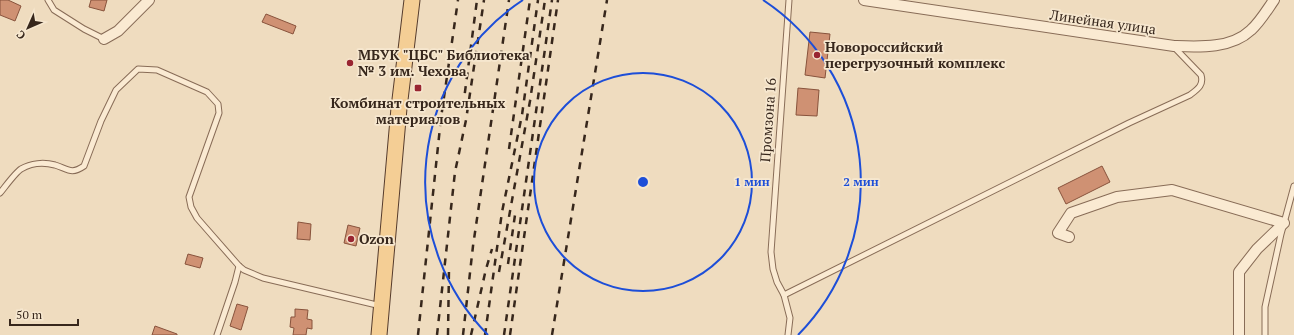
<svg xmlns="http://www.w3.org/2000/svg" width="1294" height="335" font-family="'PT Serif',serif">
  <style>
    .building { fill: #cf9173; stroke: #88533c }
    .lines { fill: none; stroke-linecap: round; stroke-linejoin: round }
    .lane-casing { stroke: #886c57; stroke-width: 7 }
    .street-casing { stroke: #886c57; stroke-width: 12 }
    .primary-casing { stroke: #553b2c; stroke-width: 17 }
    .lane { stroke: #faead2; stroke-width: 5 }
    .street { stroke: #faead2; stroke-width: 10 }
    .primary { stroke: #f4ce95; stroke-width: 15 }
    .rail { stroke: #37271c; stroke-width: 2.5; stroke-dasharray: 7 7; stroke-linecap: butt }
    .ring { fill: none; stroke: #1d4ed8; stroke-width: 2 }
    .poi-dot { fill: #992531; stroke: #f6e7cf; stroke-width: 1.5 }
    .labels { text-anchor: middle; stroke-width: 3.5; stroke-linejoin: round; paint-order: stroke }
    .street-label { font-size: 14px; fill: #37271c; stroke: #f6e7cf }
    .poi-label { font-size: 14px; font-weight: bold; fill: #37271c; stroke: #f6e7cf; text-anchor: start }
    .centre { fill: #1d4ed8; stroke: #f6e7cf; stroke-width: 2 }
    .ring-label { font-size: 12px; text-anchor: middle; font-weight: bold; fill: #1d4ed8; stroke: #f6e7cf; stroke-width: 3.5; stroke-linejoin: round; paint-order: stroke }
  </style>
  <rect width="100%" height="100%" fill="#efdcbf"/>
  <!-- building -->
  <g class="building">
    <polygon points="0,0 8,0 21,6 15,21 0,15"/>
    <polygon points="91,0 107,0 104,11 89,7"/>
    <polygon points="266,14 296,26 293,34 262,22"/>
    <polygon points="810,32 830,34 825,78 805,75"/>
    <polygon points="798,88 819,90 817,116 796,115"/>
    <polygon points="1102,166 1110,182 1066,204 1058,188"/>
    <polygon points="298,222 311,224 310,240 297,239"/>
    <polygon points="348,225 360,228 356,246 344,243"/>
    <polygon points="188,254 203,258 200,268 185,264"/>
    <polygon points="237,304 248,307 241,330 230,326"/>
    <polygon points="295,309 308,310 307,319 312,320 312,329 307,328 306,335 293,335 294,328 290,327 291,317 295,317"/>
    <polygon points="155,326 177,334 177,335 152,335"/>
  </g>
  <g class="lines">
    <defs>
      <g id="lane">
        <polyline points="48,0 54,10 84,29 104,39"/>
        <path d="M 0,193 C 5,187 15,173 21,169 C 31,163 44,162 55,165 C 68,169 71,175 84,166 L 101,121 L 116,90 L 138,69 L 157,70 L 207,92 L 218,104 L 219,113 L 189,197 L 191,207 L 197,218 L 239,266 L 244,270 L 263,278 L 381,306"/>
        <path d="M 784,295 L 1129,123 L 1190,95 C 1198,89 1204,85 1201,75 L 1174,47"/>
        <polyline points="217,335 235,282 239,266"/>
        <polyline points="788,335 790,318 784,295 777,282 773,269 771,252 789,0"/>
        <polyline points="1265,335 1265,307 1281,234 1294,186"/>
      </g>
      <g id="street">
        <path d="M 864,0 L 1174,46 C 1199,47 1231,49 1251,30 C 1260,22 1267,10 1274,0"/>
        <polyline points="104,39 118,31 149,0"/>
        <polyline points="1069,237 1058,233 1071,213 1117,197 1172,190 1284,223 1257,249 1239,272 1239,335"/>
      </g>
      <polyline id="primary" points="379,335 399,108 412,0"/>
    </defs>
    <!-- lane casing -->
    <use href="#lane" class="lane-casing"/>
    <!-- street casing -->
    <use href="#street" class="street-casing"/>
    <!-- primary casing -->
    <use href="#primary" class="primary-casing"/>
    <!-- lane -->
    <use href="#lane" class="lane"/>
    <!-- street -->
    <use href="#street" class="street"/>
    <!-- primary -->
    <use href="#primary" class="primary"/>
    <!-- rail -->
    <g class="rail">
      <polyline points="463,107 477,0"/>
      <polyline points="509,149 530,0"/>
      <polyline points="508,264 515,215"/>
      <polyline points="499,272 530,101 545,0"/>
      <polyline points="418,335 441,118 458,0"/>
      <polyline points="437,335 455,172 466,120 484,0"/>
      <polyline points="448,335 449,268"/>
      <polyline points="463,335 473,246 509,0"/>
      <polyline points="471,335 486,269 492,249"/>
      <polyline points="485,335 502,212 522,115 538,0"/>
      <polyline points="504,335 552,0"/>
      <polyline points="510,335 558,0"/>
      <polyline points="552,335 607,0"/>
    </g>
  </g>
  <!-- distance rings -->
  <g class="ring">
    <circle cx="643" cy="182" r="109"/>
    <path d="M488 335A218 218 0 0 1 523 0M763 0A218 218 0 0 1 798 335"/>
  </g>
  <!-- markers -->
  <g class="poi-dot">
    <circle cx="817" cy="55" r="4"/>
    <circle cx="350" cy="63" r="4"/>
    <rect x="414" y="84" width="8" height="8" rx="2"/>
    <circle cx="351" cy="239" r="4"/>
  </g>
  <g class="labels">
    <!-- street labels -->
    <g class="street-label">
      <text transform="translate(1103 22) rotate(8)" y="5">Линейная улица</text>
      <text transform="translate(768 120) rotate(-86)" y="5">Промзона 16</text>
    </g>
    <!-- poi labels -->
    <g class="poi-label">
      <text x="825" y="52">Новороссийский<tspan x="825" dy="16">перегрузочный комплекс</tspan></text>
      <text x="358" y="60">МБУК "ЦБС" Библиотека<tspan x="358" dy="16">№ 3 им. Чехова</tspan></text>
      <text x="418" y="108" text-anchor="middle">Комбинат строительных<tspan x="418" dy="16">материалов</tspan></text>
      <text x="359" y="244">Ozon</text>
    </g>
  </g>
  <circle cx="643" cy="182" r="6" class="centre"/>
  <g class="ring-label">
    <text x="752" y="186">1 мин</text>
    <text x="861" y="186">2 мин</text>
  </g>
  <!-- north arrow -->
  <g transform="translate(28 28) rotate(225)" stroke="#f6e7cf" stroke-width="3" paint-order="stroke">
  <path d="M0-3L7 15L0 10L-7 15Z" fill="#37271c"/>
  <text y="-6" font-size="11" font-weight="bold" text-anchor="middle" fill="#37271c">С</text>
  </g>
  <!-- scale -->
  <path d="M10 319v6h68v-6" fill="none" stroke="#37271c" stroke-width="2"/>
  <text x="16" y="319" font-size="12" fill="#37271c" stroke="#f6e7cf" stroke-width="3" paint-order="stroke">50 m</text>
</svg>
